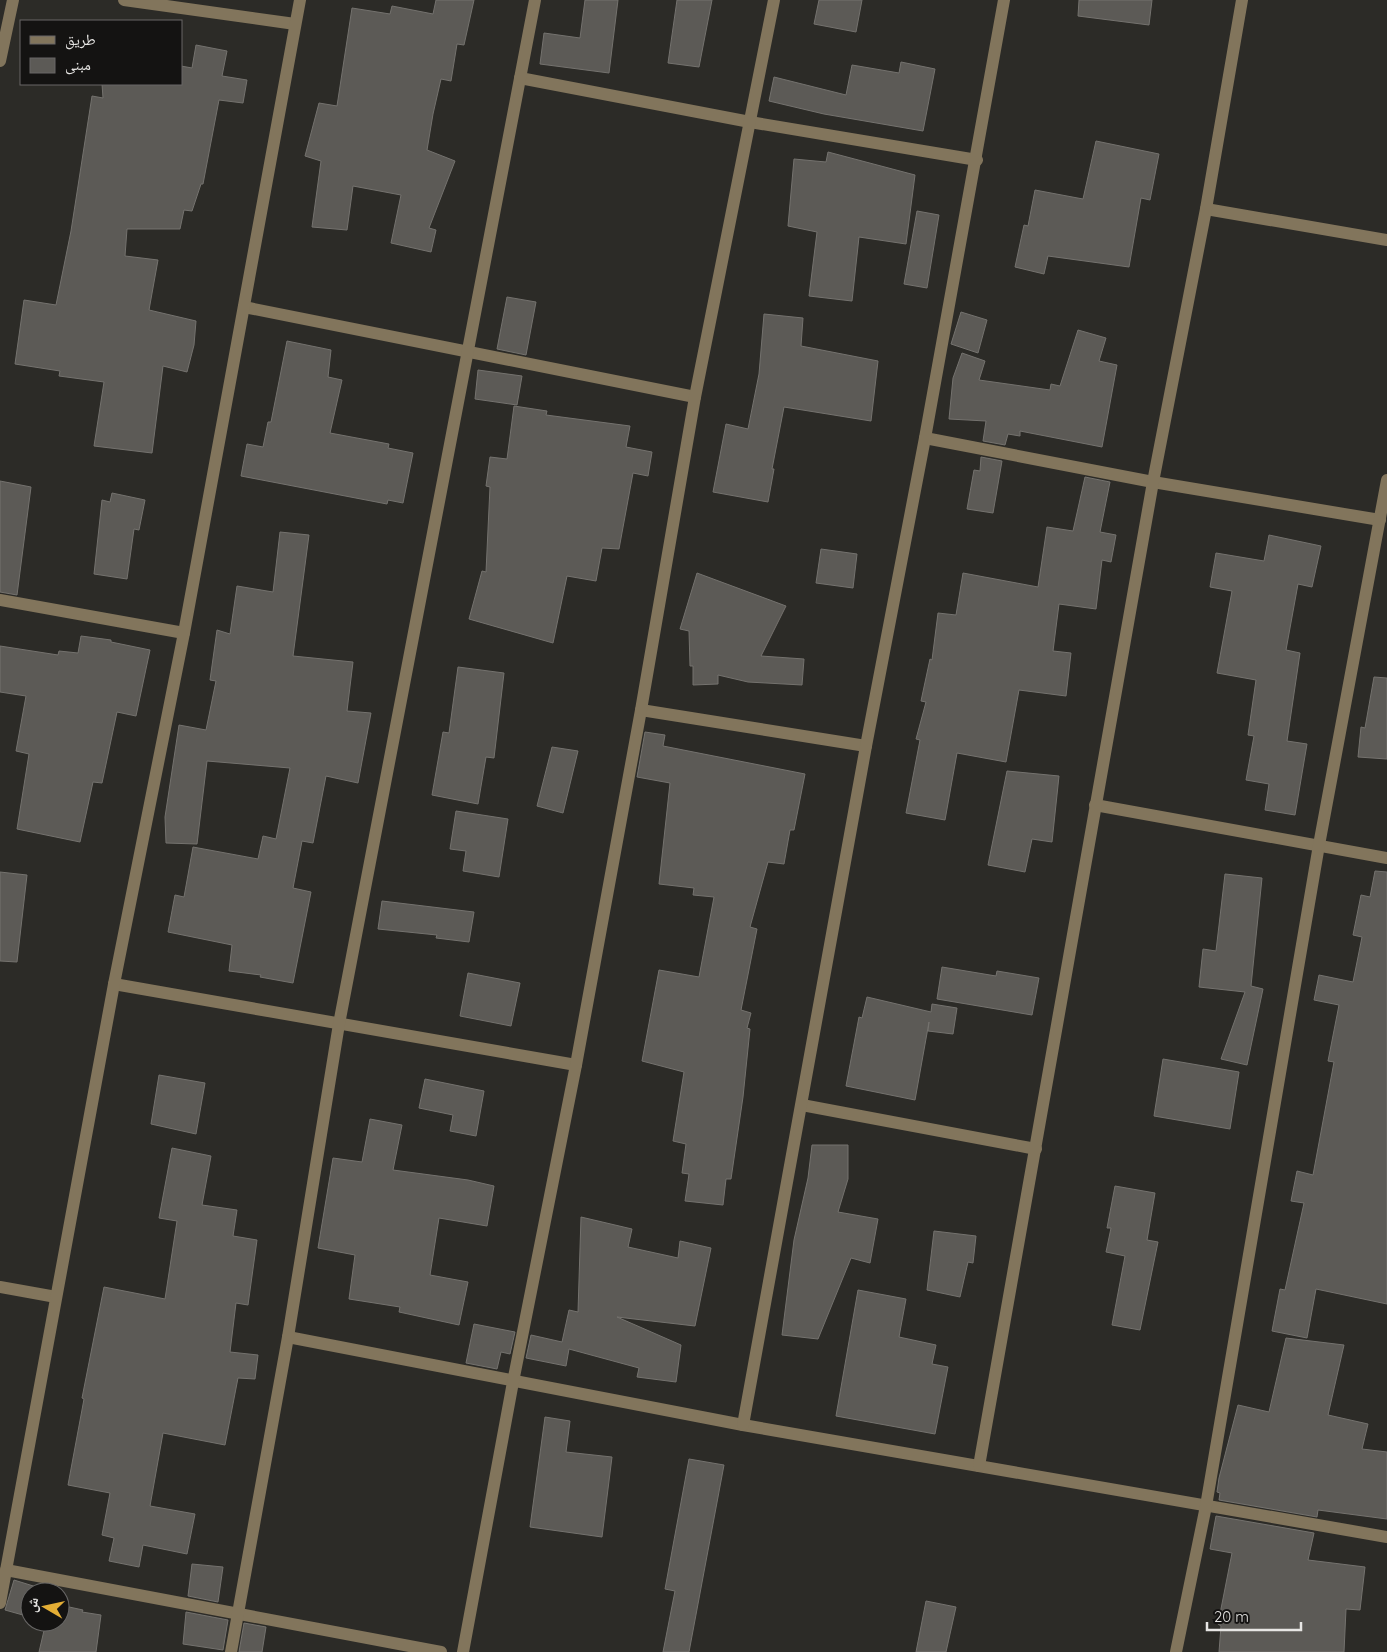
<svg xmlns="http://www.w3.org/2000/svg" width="1387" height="1652" font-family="Quicksand,'Noto Naskh Arabic',sans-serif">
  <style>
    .building { fill: #5c5a56; stroke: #74726e }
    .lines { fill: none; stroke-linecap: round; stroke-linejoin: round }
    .minor { stroke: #82755c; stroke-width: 12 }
  </style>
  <rect width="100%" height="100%" fill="#2c2b27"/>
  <!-- building -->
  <g class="building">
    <polygon points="436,0 474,0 464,45 457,44 451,81 441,79 433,114 427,150 455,161 429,228 436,230 431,252 391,243 401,195 353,186 347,230 312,227 321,161 305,156 319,103 337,106 352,8 390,14 392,6 433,14"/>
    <polygon points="585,0 618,0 609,73 540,64 544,33 580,38"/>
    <polygon points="677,0 712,0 699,67 668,63"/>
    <polygon points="819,0 862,0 856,32 814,24"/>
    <polygon points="1079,0 1152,0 1149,25 1078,16"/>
    <polygon points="196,45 227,51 222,76 247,80 243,103 219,100 203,184 201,184 192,211 184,210 180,229 127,229 125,256 158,260 149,310 196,321 194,345 187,372 163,366 152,453 94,446 104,382 59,376 60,371 15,364 24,300 56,305 71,231 92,96 103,98 102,84 181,84 181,66 192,68"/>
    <polygon points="901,62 935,69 923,131 824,114 769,101 774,77 846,95 852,65 899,73"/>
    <polygon points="1096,141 1159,154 1150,200 1141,198 1129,267 1048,256 1044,274 1015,267 1024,225 1028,226 1035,190 1083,199"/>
    <polygon points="828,152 915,175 906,244 859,237 852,301 809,296 817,232 788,226 794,159 826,162"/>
    <polygon points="917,211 939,215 927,288 904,284"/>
    <polygon points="507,297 536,302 526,355 497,349"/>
    <polygon points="961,312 987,320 978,353 951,344"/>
    <polygon points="764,314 803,318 801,346 878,361 871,421 784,407 772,469 774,469 768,502 713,492 726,424 748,429 759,374"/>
    <polygon points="1078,330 1106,338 1099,361 1117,365 1102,447 1020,431 1020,436 1008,434 1005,445 983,441 986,421 949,419 953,378 962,353 985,361 979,380 1050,390 1051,384 1060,386"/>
    <polygon points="287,341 331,350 328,377 342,380 330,433 389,444 388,448 413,453 403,503 388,500 387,504 241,476 247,444 263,447 268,422 271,422"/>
    <polygon points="478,370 522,376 517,405 475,399"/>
    <polygon points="514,406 547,411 546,415 630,426 626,447 652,452 648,476 633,473 619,549 602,548 596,581 567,576 553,643 469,619 482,571 486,572 490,487 486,486 490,457 507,459"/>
    <polygon points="981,457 1002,461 993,513 967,509 974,470 980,471"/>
    <polygon points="1085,477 1110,482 1100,532 1116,535 1111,562 1102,560 1096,609 1059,604 1053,651 1071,653 1066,696 1019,690 1006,762 957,753 945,820 906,813 920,740 916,739 926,702 921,701 930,659 932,660 938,613 956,615 963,573 1038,587 1047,527 1073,531"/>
    <polygon points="0,481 31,487 17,595 0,592"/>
    <polygon points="112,493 145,500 139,530 134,529 127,579 94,574 102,500 110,502"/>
    <polygon points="280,532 309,535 293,656 353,662 347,711 371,713 358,783 326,776 313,843 302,841 293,888 311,892 293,983 260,977 261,975 229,971 232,945 168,932 175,895 184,897 193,847 258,859 263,836 276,839 290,768 207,761 197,844 166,843 165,817 179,725 206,730 216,681 210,680 217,630 230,634 237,586 273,592"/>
    <polygon points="1269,535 1321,546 1312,587 1298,584 1286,650 1300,653 1287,741 1307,744 1295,815 1265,810 1269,784 1246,780 1254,736 1248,735 1256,680 1217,673 1232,591 1210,587 1216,553 1264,561"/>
    <polygon points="821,549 857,554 853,588 816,583"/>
    <polygon points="697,573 786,606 761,656 804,659 802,685 748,682 718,675 718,684 693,685 693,666 690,666 689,631 680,629"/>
    <polygon points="81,636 111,640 111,642 150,650 136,716 117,712 102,783 93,782 80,842 17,829 29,754 16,751 26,696 0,692 0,646 58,655 59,651 78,653"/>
    <polygon points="458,667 504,673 494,758 486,757 478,804 432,795 443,732 449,733"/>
    <polygon points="1374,677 1387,678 1387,759 1358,757 1361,727 1365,728"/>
    <polygon points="645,732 665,735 663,746 805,774 794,830 790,830 784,864 768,862 750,927 757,929 741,1010 751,1013 747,1028 750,1029 743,1097 731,1179 726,1179 723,1205 685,1201 689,1174 682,1173 686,1144 673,1141 684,1072 642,1061 659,970 699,977 714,897 693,895 694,888 659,884 670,783 637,777"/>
    <polygon points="552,747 578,751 563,813 537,806"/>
    <polygon points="1007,771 1059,776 1052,842 1032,839 1025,872 988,865"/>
    <polygon points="456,811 508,819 499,877 463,871 466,851 450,849"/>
    <polygon points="1375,871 1387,872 1387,1304 1316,1289 1307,1338 1272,1331 1280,1289 1285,1290 1304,1203 1291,1201 1297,1171 1313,1175 1334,1062 1328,1061 1339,1005 1314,1000 1319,975 1353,982 1362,937 1353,935 1361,895 1370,897"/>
    <polygon points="0,872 27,875 17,962 0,961"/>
    <polygon points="1225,874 1262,878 1251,986 1263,989 1247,1065 1221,1059 1245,992 1199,987 1203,949 1216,951"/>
    <polygon points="382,901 474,912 469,942 436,938 437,935 378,929"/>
    <polygon points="942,967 996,976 997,971 1039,978 1032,1015 937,999"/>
    <polygon points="468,973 520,983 511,1026 460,1016"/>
    <polygon points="867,997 931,1012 932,1004 957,1008 953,1034 928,1031 929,1022 915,1100 846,1086 859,1017 862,1018"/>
    <polygon points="1163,1059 1239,1072 1230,1129 1154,1116"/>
    <polygon points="159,1075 205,1083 196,1134 151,1124"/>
    <polygon points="425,1079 484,1091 476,1136 450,1131 453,1115 419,1108"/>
    <polygon points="370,1119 402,1125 393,1170 468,1180 494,1186 487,1226 439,1218 430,1275 468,1282 459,1325 399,1312 400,1307 349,1299 355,1255 318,1248 333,1158 362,1162"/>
    <polygon points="812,1145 848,1145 848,1179 838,1212 878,1219 870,1263 851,1258 818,1339 782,1335 794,1240 808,1178"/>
    <polygon points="172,1148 211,1156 202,1205 237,1210 233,1236 257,1240 248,1305 236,1303 230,1352 258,1355 255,1379 238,1378 225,1445 163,1433 150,1506 195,1514 187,1554 143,1545 139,1567 109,1561 114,1538 102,1535 110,1493 68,1485 84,1399 82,1398 104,1287 165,1299 177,1221 159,1218"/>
    <polygon points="1115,1186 1155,1193 1147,1240 1158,1242 1140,1330 1112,1325 1125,1256 1106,1252 1111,1228 1107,1228"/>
    <polygon points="581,1217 632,1229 628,1247 678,1258 680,1241 711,1248 695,1326 617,1317 681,1345 676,1382 637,1377 639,1368 569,1349 566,1366 526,1358 531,1335 562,1342 569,1310 578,1312"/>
    <polygon points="934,1231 976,1236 973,1263 968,1262 960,1297 927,1290"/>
    <polygon points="858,1290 906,1299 899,1337 936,1345 932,1364 948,1367 935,1434 836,1416"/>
    <polygon points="474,1324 515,1332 510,1354 501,1352 497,1369 466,1363"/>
    <polygon points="1286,1338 1344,1345 1328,1415 1368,1424 1362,1449 1387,1452 1387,1519 1318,1510 1317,1517 1219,1500 1220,1493 1217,1492 1219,1478 1238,1405 1269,1412"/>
    <polygon points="545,1417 570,1421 566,1452 612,1457 602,1537 530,1527"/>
    <polygon points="689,1459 724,1465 689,1652 663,1652 675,1591 665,1589"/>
    <polygon points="1216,1516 1314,1533 1308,1560 1365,1567 1360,1610 1346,1609 1344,1652 1219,1652 1221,1626 1218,1624 1232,1553 1210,1549"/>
    <polygon points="192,1564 223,1567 218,1602 188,1596"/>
    <polygon points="14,1580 43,1589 42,1592 30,1592 30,1617 5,1610"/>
    <polygon points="926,1601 956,1607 946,1652 916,1652"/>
    <polygon points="60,1605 83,1610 82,1612 101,1615 96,1652 39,1652 46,1622 60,1622"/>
    <polygon points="186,1612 228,1620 223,1650 183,1644"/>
    <polygon points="244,1623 266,1627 262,1652 239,1652"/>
  </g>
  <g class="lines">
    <!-- minor -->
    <g class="minor">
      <polyline points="124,0 295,24"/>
      <polyline points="0,61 13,0"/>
      <polyline points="520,78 750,122 977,160"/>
      <polyline points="1206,209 1387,240"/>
      <polyline points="244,307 695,397"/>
      <polyline points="925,438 1153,482 1380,520"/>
      <polyline points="0,600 184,633"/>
      <polyline points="641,710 866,746"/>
      <polyline points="1095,805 1387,858"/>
      <polyline points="114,984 576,1065"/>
      <polyline points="802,1105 1036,1149"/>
      <polyline points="0,1287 56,1297"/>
      <polyline points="288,1337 743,1425 1387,1537"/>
      <polyline points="743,1425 866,746 925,438 1004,0"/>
      <polyline points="979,1466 1153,482 1206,209 1242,0"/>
      <polyline points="6,1570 441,1652"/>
      <polyline points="0,1603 114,984 184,633 300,0"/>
      <polyline points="231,1652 288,1337 339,1024 535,0"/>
      <polyline points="463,1652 513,1382 576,1065 641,710 695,397 774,0"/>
      <polyline points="1176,1652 1206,1506 1319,845 1387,480"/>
    </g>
  </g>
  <!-- legend -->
  <rect x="20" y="20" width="162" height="65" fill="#141312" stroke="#686766"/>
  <rect x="30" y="36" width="25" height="8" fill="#82755c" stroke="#686766"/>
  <text x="65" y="45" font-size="15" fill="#e7e6e4">طريق</text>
  <rect x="30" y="58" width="25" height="15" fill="#5c5a56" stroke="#686766"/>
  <text x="65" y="70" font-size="15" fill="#e7e6e4">مبنى</text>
  <!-- north arrow -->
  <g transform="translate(45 1607) rotate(279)"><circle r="24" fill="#141312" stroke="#686766"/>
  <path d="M0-4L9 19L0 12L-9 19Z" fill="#e4ae35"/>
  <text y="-8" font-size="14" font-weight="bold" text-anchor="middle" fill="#e7e6e4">ش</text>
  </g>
  <!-- scale -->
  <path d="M1207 1622v8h94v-8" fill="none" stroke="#e7e6e4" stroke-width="2.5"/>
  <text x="1214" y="1622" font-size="15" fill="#e7e6e4" stroke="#141312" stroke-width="4" paint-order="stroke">20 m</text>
</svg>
